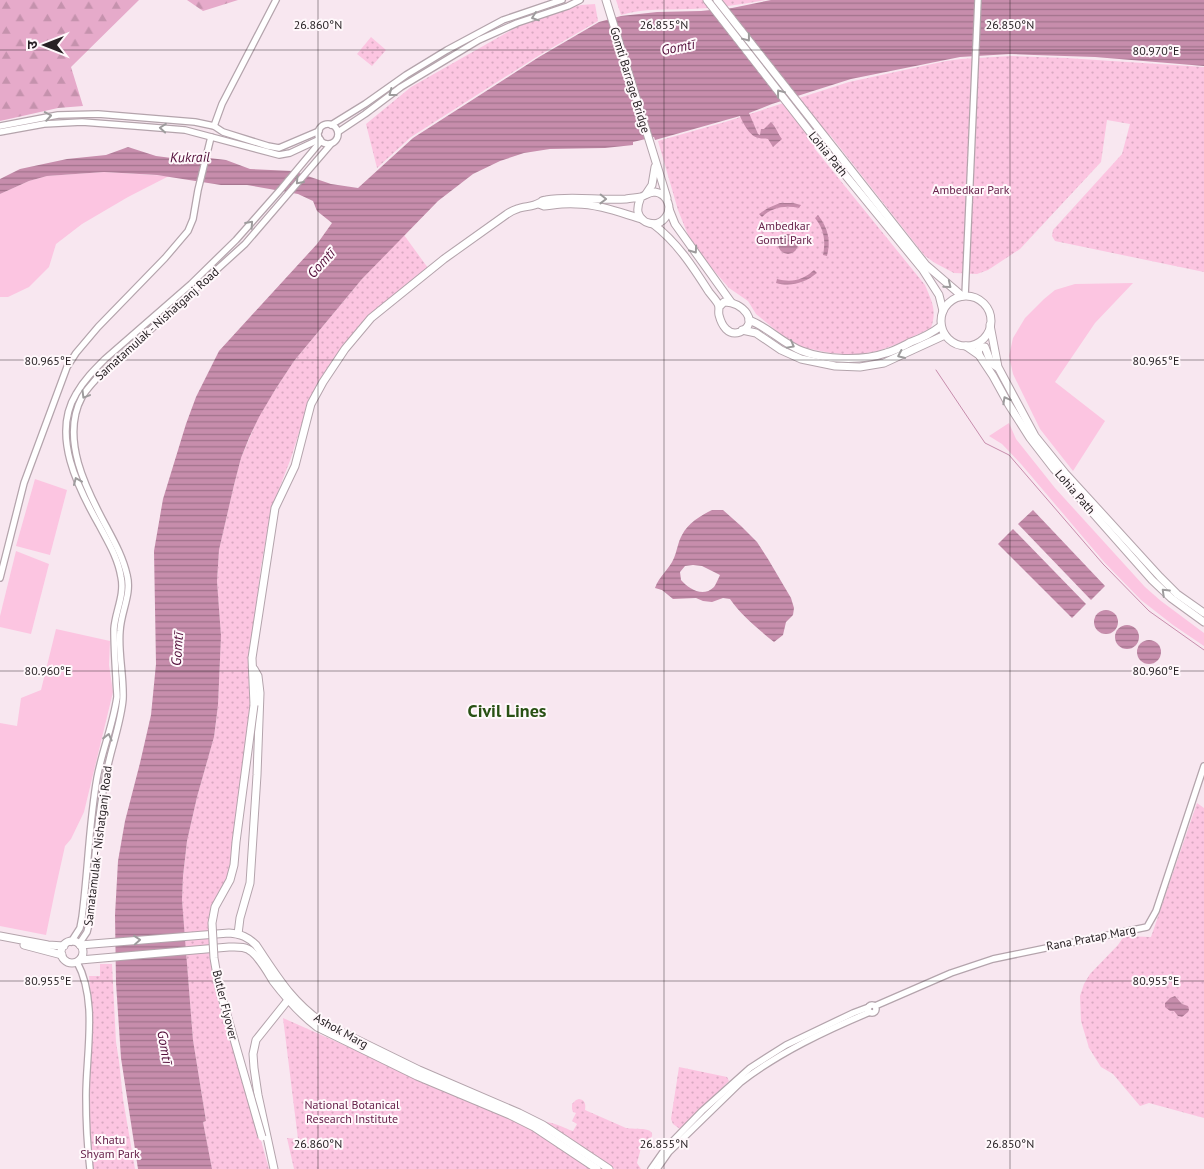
<svg xmlns="http://www.w3.org/2000/svg" width="1204" height="1169" font-family="'PT Sans','Noto Sans Devanagari',sans-serif">
  <style>
    .green { fill: #fcc5e1 }
    .forest { fill: url(#forest-firs) }
    .park { fill: url(#park-dots) }
    .water { fill: url(#water-rules); fill-rule: evenodd }
    .lines { fill: none; stroke-linecap: round; stroke-linejoin: round }
    .stream { stroke: #c78dac; stroke-width: 1 }
    .minor-casing { stroke: #b4a4ac; stroke-width: 8 }
    .major-casing { stroke: #b4a4ac; stroke-width: 9 }
    .minor { stroke: #fff; stroke-width: 5.5 }
    .major { stroke: #fff; stroke-width: 7 }
    .major-bridge-casing { stroke: #b4a4ac; stroke-width: 9; stroke-linecap: butt }
    .major-bridge { stroke: #fff; stroke-width: 7 }
    .oneway { stroke: #9e9c9d }
    .ticks { fill: none; stroke: #282225; stroke-width: 1; stroke-opacity: 0.45 }
    .labels { text-anchor: middle; stroke-width: 4; stroke-linejoin: round; paint-order: stroke }
    .street-label { font-size: 12px; fill: #282225; stroke: #fff8fb }
    .park-label { font-size: 12px; fill: #68234c; stroke: #fff8fb }
    .water-label { font-size: 14px; font-style: italic; fill: #530e3a; stroke: #fff8fb }
    .district-label { font-size: 18px; font-weight: bold; fill: #295114; stroke: #fff8fb }
    .ticks-label { font-size: 12px; text-anchor: middle; fill: #282225; stroke: #fff8fb; stroke-width: 4; stroke-linejoin: round; paint-order: stroke }
  </style>
  <defs>
    <pattern id="forest-firs" width="22" height="20" patternUnits="userSpaceOnUse" patternTransform="scale(1.25)"><rect width="22" height="20" fill="#e6aaca"/><path d="M5 1l3.5 6h-7zM16 11l3.5 6h-7z" fill="#c592ad"/></pattern>
    <pattern id="park-dots" width="8" height="8" patternUnits="userSpaceOnUse" patternTransform="scale(1.25)"><rect width="8" height="8" fill="#fcc5e1"/><path d="M2 2h.1M6 6h.1" fill="none" stroke="#d8a9c1" stroke-width="1.8" stroke-linecap="round"/></pattern>
    <pattern id="water-rules" width="6" height="5" patternUnits="userSpaceOnUse" patternTransform="scale(1.25)"><rect width="6" height="5" fill="#c78dac"/><path d="M0 2.5h6" fill="none" stroke="#a2738c"/></pattern>
  </defs>
  <rect width="100%" height="100%" fill="#f8e7f0"/>
  <!-- green -->
  <g class="green">
    <polygon points="104,172 169,176 128,197 82,224 56,244 49,267 29,287 8,297 0,297 0,194 29,181 47,176"/>
    <polygon points="1133,283 1095,323 1055,382 1105,421 1073,471 1040,429 1013,374 1009,356 1013,338 1025,318 1044,299 1055,290 1075,284"/>
    <polygon points="1009,423 1016,439 1055,488 1145,587 1161,601 1204,633 1204,646 1173,625 1141,600 1105,563 1021,464 1002,444 989,436"/>
    <polygon points="35,479 67,490 50,555 16,546"/>
    <polygon points="16,551 49,564 31,634 0,627 0,616"/>
    <polygon points="56,629 110,641 109,665 113,692 84,812 71,839 65,846 55,891 46,935 0,926 0,723 17,726 21,698 41,690"/>
  </g>
  <!-- forest -->
  <g class="forest">
    <polygon points="0,0 139,0 71,67 83,106 58,108 0,121"/>
    <polygon points="187,0 238,0 203,11"/>
  </g>
  <!-- park -->
  <g class="park">
    <path d="M 616,0 L 765,0 C 740,5 716,8 691,9 C 667,10 644,8 621,15 Z"/>
    <polygon points="595,4 598,21 538,56 411,137 377,168 366,124 411,87 522,24 558,11 581,5"/>
    <polygon points="371,37 386,50 372,66 357,54"/>
    <path d="M 1011,56 L 1066,58 L 1204,67 L 1204,272 L 1055,241 L 1052,236 L 1053,230 L 1122,154 L 1130,124 L 1107,120 L 1101,162 L 1020,249 L 988,270 L 977,274 L 954,273 L 935,263 L 925,256 L 830,135 L 814,148 L 925,285 C 932,302 937,310 931,328 L 900,343 L 878,351 L 855,355 L 831,353 L 800,347 L 783,336 L 756,314 L 748,301 L 729,288 L 709,265 L 688,235 L 678,210 L 658,141 L 725,122 L 849,82 L 946,61 L 961,59 Z"/>
    <polygon points="404,235 428,268 377,308 367,318 344,347 316,386 308,404 291,458 272,507 261,566 250,662 252,702 235,860 213,916 214,964 251,1105 269,1169 212,1169 203,1122 206,1121 193,1040 182,900 183,876 187,841 197,797 214,737 218,705 221,636 217,581 219,550 234,485 241,458 259,416 275,390 294,361 362,279"/>
    <polygon points="1197,803 1204,808 1204,1118 1149,1103 1140,1106 1113,1074 1101,1067 1089,1048 1081,1021 1080,996 1084,984 1090,974 1118,945 1124,936 1151,937"/>
    <polygon points="100,964 112,964 116,1042 119,1061 123,1099 135,1169 92,1169 88,1137 91,1001 89,976 100,976"/>
    <polygon points="283,1018 527,1126 593,1169 294,1169 287,1138 298,1139"/>
    <polygon points="679,1067 727,1077 729,1081 680,1129 673,1124 671,1119"/>
    <path d="M 579,1099 C 585,1100 586,1104 585,1110 L 626,1128 C 634,1130 663,1125 648,1143 L 643,1142 L 642,1144 L 637,1163 L 641,1169 L 615,1169 L 542,1122 C 553,1121 564,1128 573,1131 L 577,1124 L 572,1121 L 576,1113 L 573,1112 L 572,1109 L 572,1104 L 576,1100 Z"/>
  </g>
  <!-- water -->
  <g class="water">
    <path d="M 771,0 L 1204,0 L 1204,66 L 1095,57 L 1034,55 L 1010,54 L 960,57 L 851,79 L 772,104 L 749,113 L 758,134 L 760,135 L 761,129 L 764,129 L 771,122 C 776,127 778,134 782,139 L 773,147 L 768,139 C 765,138 762,139 759,138 C 750,137 743,123 740,116 L 655,140 L 654,137 L 633,142 L 633,145 L 605,148 L 550,149 L 524,153 L 500,161 L 473,174 L 438,201 L 362,279 L 294,361 L 275,390 L 259,417 L 249,438 L 241,458 L 234,485 L 219,550 L 217,581 L 221,636 L 218,705 L 214,737 L 197,797 L 187,841 L 183,876 L 182,900 L 193,1040 L 206,1121 L 203,1122 L 212,1169 L 138,1169 L 121,1058 L 116,983 L 115,915 L 118,861 L 125,821 L 140,763 L 151,715 L 156,664 L 154,551 L 163,499 L 186,424 L 196,397 L 219,351 L 317,244 L 332,223 L 317,211 L 313,201 L 298,194 L 247,185 L 221,185 L 157,175 L 104,172 L 47,176 L 29,181 L 0,194 L 0,179 L 20,169 L 67,159 L 106,155 L 128,147 L 156,156 L 195,161 L 201,157 L 226,160 L 250,169 L 293,171 L 331,184 L 358,188 L 413,138 L 539,57 L 599,22 L 621,16 L 657,12 L 701,11 L 732,8 Z"/>
    <path d="M 780,203 L 793,203 L 801,205 L 799,208 C 786,205 772,207 762,217 L 759,214 L 768,208 Z"/>
    <path d="M 818,215 C 828,228 831,240 827,256 L 823,255 C 826,241 824,229 815,218 Z"/>
    <circle cx="788" cy="244" r="10"/>
    <path d="M 814,270 L 817,273 C 805,283 791,287 776,283 L 777,279 C 792,283 803,280 814,270 Z"/>
    <path d="M 712,510 L 723,510 L 741,526 L 757,542 L 768,559 L 791,598 L 794,608 L 793,615 L 786,622 L 783,635 L 774,642 C 758,629 742,616 730,599 L 723,598 L 712,602 L 703,601 L 696,598 L 673,599 L 662,590 L 655,588 C 659,576 669,570 674,558 C 677,551 678,542 682,535 C 688,523 700,516 712,510 ZM 693,565 L 702,566 L 720,575 C 718,579 716,584 714,587 C 703,598 689,589 681,580 L 680,572 L 685,566 Z"/>
    <polygon points="1033,510 1105,586 1091,600 1018,524"/>
    <polygon points="1013,529 1086,604 1072,618 998,544"/>
    <circle cx="1106" cy="622" r="12"/>
    <circle cx="1127" cy="637" r="12"/>
    <circle cx="1149" cy="652" r="12"/>
    <polygon points="1175,996 1182,1004 1188,1006 1189,1010 1188,1012 1182,1017 1178,1016 1174,1011 1170,1011 1165,1007 1165,1003 1170,998"/>
  </g>
  <g class="lines">
    <!-- stream -->
    <polyline class="stream" points="936,370 985,443 1009,455 1103,564 1149,611 1204,650"/>
    <defs>
      <g id="minor">
        <circle cx="328" cy="134" r="10"/>
        <polyline points="331,125 365,104 406,75 447,50 503,20 562,0"/>
        <polyline points="0,126 58,115 98,114 195,122 214,126 223,132 268,146 279,148 319,131"/>
        <polyline points="214,126 222,104 276,0"/>
        <polyline points="0,132 44,124 82,122 135,126 185,130 279,155 290,153 320,139"/>
        <polyline points="338,132 365,114 401,87 479,40 517,23 568,6 580,0"/>
        <polyline points="965,296 978,0"/>
        <polyline points="0,578 24,483 67,367 76,353 98,327 165,258 188,231 193,219 198,190 211,137"/>
        <path d="M 71,942 L 80,928 L 82,917 C 88,871 89,824 97,778 C 102,751 113,725 117,697 C 117,691 116,685 116,678 C 115,662 114,646 114,629 C 115,612 125,595 121,577 C 118,558 108,542 99,525 C 78,488 51,435 76,394 C 84,380 94,370 105,359 L 191,284 L 236,240 L 281,189 L 321,141"/>
        <path d="M 79,944 L 87,932 L 90,920 C 94,873 96,827 105,780 C 109,754 121,724 123,699 C 124,676 118,653 120,631 C 121,611 132,594 127,575 C 123,557 114,541 106,526 C 86,489 60,438 82,397 C 86,390 92,384 96,379 L 245,244 L 331,144"/>
        <path d="M 77,962 C 98,1001 86,1053 86,1096 C 86,1120 87,1144 90,1169"/>
        <circle cx="872" cy="1009" r="4"/>
        <polyline points="875,1006 951,973 993,959 1147,927 1156,911 1204,766"/>
        <polyline points="651,1169 665,1149 702,1111 750,1068 786,1045 853,1013 869,1007"/>
        <path d="M 657,1169 L 669,1152 L 741,1082 C 780,1052 825,1031 870,1012"/>
      </g>
      <g id="major">
        <polyline points="606,0 667,198"/>
        <polyline points="707,0 810,132 923,270 939,295 943,311"/>
        <polyline points="717,0 926,265 962,296"/>
        <polyline points="646,194 652,185 655,167"/>
        <path d="M 539,204 L 544,206 C 554,205 565,203 576,204 C 598,204 621,213 642,219"/>
        <polyline points="669,209 675,224 731,302"/>
        <path d="M 653,224 C 677,242 693,267 709,292 C 712,296 716,300 718,304 C 720,308 718,311 719,315 C 720,319 723,326 726,329 C 730,333 735,334 740,332 C 761,323 742,301 724,302 L 720,306"/>
        <circle cx="966" cy="321" r="25"/>
        <path d="M 749,320 C 768,327 783,344 802,351 C 825,360 863,361 886,353 C 894,351 903,346 911,342 C 922,338 932,333 941,326"/>
        <polyline points="990,325 998,367 1035,436 1065,473 1160,577 1177,594 1204,613"/>
        <polyline points="742,330 756,333 781,350 801,359 835,366 860,367 884,363 945,335"/>
        <polyline points="966,346 979,355 993,376 1009,405 1030,438 1054,469 1152,580 1171,598 1204,622"/>
        <path d="M 979,355 C 978,351 978,348 983,347 L 985,347 L 991,363 L 997,367"/>
        <path d="M 254,705 L 252,658 L 275,508 L 295,466 L 311,404 L 323,382 L 345,349 L 371,318 L 444,259 L 507,214 C 510,212 514,210 517,209 C 524,206 533,207 539,203 C 545,200 539,201 546,200 C 572,195 599,201 626,199 C 631,198 636,198 641,197 C 646,195 649,192 655,192 C 668,194 673,209 665,218 C 657,228 641,224 638,212 C 637,206 639,202 641,197"/>
        <polyline points="238,934 240,918 250,883 257,775 260,693 258,676 254,669"/>
        <polyline points="0,936 48,945 64,946"/>
        <circle cx="72" cy="952" r="11"/>
        <polyline points="24,945 62,955"/>
        <path d="M 80,945 L 229,933 C 241,934 248,937 256,945 C 277,976 291,1001 323,1023 L 419,1070 L 519,1113 L 543,1125 L 609,1169"/>
        <path d="M 80,960 L 229,947 C 237,947 246,946 252,952 C 261,960 267,971 273,981 C 286,998 300,1014 317,1027 L 417,1076 L 510,1115 L 534,1127 L 597,1169"/>
        <polyline points="274,1169 258,1095 254,1068 253,1054 256,1040 288,1000"/>
      </g>
    </defs>
    <!-- minor casing -->
    <use href="#minor" class="minor-casing"/>
    <!-- major casing -->
    <use href="#major" class="major-casing"/>
    <!-- minor -->
    <use href="#minor" class="minor"/>
    <!-- major -->
    <use href="#major" class="major"/>
    <defs>
      <polyline id="major-bridge" points="254,705 236,842 234,865 230,880 215,907 212,923 214,958 219,987 262,1137"/>
    </defs>
    <!-- major-bridge casing -->
    <use href="#major-bridge" class="major-bridge-casing"/>
    <!-- major-bridge -->
    <use href="#major-bridge" class="major-bridge"/>
  </g>
  <!-- one-way arrows -->
  <defs><path id="oneway-chevron" d="M-2-3.5L2.5 0L-2 3.5" fill="none" stroke-width="1.6" stroke-linecap="round" stroke-linejoin="round" transform="scale(1.25)"/></defs>
  <g class="oneway">
    <use href="#oneway-chevron" transform="translate(535 17) rotate(161)"/>
    <use href="#oneway-chevron" transform="translate(747 38) rotate(52)"/>
    <use href="#oneway-chevron" transform="translate(392 93) rotate(143)"/>
    <use href="#oneway-chevron" transform="translate(780 93) rotate(-128)"/>
    <use href="#oneway-chevron" transform="translate(48 116) rotate(-10)"/>
    <use href="#oneway-chevron" transform="translate(163 128) rotate(-175)"/>
    <use href="#oneway-chevron" transform="translate(299 181) rotate(132)"/>
    <use href="#oneway-chevron" transform="translate(603 199) rotate(1)"/>
    <use href="#oneway-chevron" transform="translate(250 224) rotate(-48)"/>
    <use href="#oneway-chevron" transform="translate(694 250) rotate(55)"/>
    <use href="#oneway-chevron" transform="translate(948 285) rotate(39)"/>
    <use href="#oneway-chevron" transform="translate(791 345) rotate(29)"/>
    <use href="#oneway-chevron" transform="translate(901 355) rotate(155)"/>
    <use href="#oneway-chevron" transform="translate(85 395) rotate(121)"/>
    <use href="#oneway-chevron" transform="translate(1006 400) rotate(-119)"/>
    <use href="#oneway-chevron" transform="translate(77 481) rotate(-113)"/>
    <use href="#oneway-chevron" transform="translate(1165 592) rotate(-136)"/>
    <use href="#oneway-chevron" transform="translate(108 737) rotate(-76)"/>
    <use href="#oneway-chevron" transform="translate(137 940) rotate(-4)"/>
  </g>
  <!-- ticks -->
  <path class="ticks" d="M 318,0 L 318,1169M 664,0 L 664,1169M 1010,0 L 1010,1169M 0,50 L 1204,50M 0,360 L 1204,360M 0,671 L 1204,671M 0,981 L 1204,981"/>
  <g class="labels">
    <!-- street labels -->
    <g class="street-label">
      <text transform="translate(630 80) rotate(73)" y="4">Gomti Barrage Bridge</text>
      <text transform="translate(828 154) rotate(51)" y="4">Lohia Path</text>
      <text transform="translate(157 324) rotate(-42)" y="4">Samatamulak - Nishatganj Road</text>
      <text transform="translate(1075 492) rotate(49)" y="4">Lohia Path</text>
      <text transform="translate(98 846) rotate(-83)" y="4">Samatamulak - Nishatganj Road</text>
      <text transform="translate(1091 938) rotate(-11)" y="4">Rana Pratap Marg</text>
      <text transform="translate(225 1005) rotate(76)" y="4">Butler Flyover</text>
      <text transform="translate(341 1031) rotate(29)" y="4">Ashok Marg</text>
    </g>
    <!-- park labels -->
    <g class="park-label">
      <text x="971" y="194">Ambedkar Park</text>
      <text x="784" y="230">Ambedkar<tspan x="784" dy="14">Gomti Park</tspan></text>
      <text x="352" y="1109">National Botanical<tspan x="352" dy="14">Research Institute</tspan></text>
      <text x="110" y="1144">Khatu<tspan x="110" dy="14">Shyam Park</tspan></text>
    </g>
    <!-- water labels -->
    <g class="water-label">
      <text transform="translate(678 47) rotate(-11)" y="5">Gomtī</text>
      <text transform="translate(190 157) rotate(-1)" y="5">Kukrail</text>
      <text transform="translate(321 263) rotate(-48)" y="5">Gomtī</text>
      <text transform="translate(177 649) rotate(-86)" y="5">Gomtī</text>
      <text transform="translate(165 1047) rotate(80)" y="5">Gomtī</text>
    </g>
    <!-- district labels -->
    <g class="district-label">
      <text x="507" y="717">Civil Lines</text>
    </g>
  </g>
  <g class="ticks-label">
    <text x="318" y="29">26.860°N</text>
    <text x="664" y="29">26.855°N</text>
    <text x="1010" y="29">26.850°N</text>
    <text x="1156" y="55">80.970°E</text>
    <text x="1156" y="365">80.965°E</text>
    <text x="48" y="365">80.965°E</text>
    <text x="1156" y="675">80.960°E</text>
    <text x="48" y="675">80.960°E</text>
    <text x="1156" y="985">80.955°E</text>
    <text x="48" y="985">80.955°E</text>
    <text x="318" y="1148">26.860°N</text>
    <text x="664" y="1148">26.855°N</text>
    <text x="1010" y="1148">26.850°N</text>
  </g>
  <!-- north arrow -->
  <g transform="translate(45 45) rotate(270)" stroke="#fff8fb" stroke-width="4" paint-order="stroke">
  <path d="M0-4L9 19L0 12L-9 19Z" fill="#282225"/>
  <text y="-8" font-size="14" font-weight="bold" text-anchor="middle" fill="#282225">उ</text>
  </g>
</svg>
